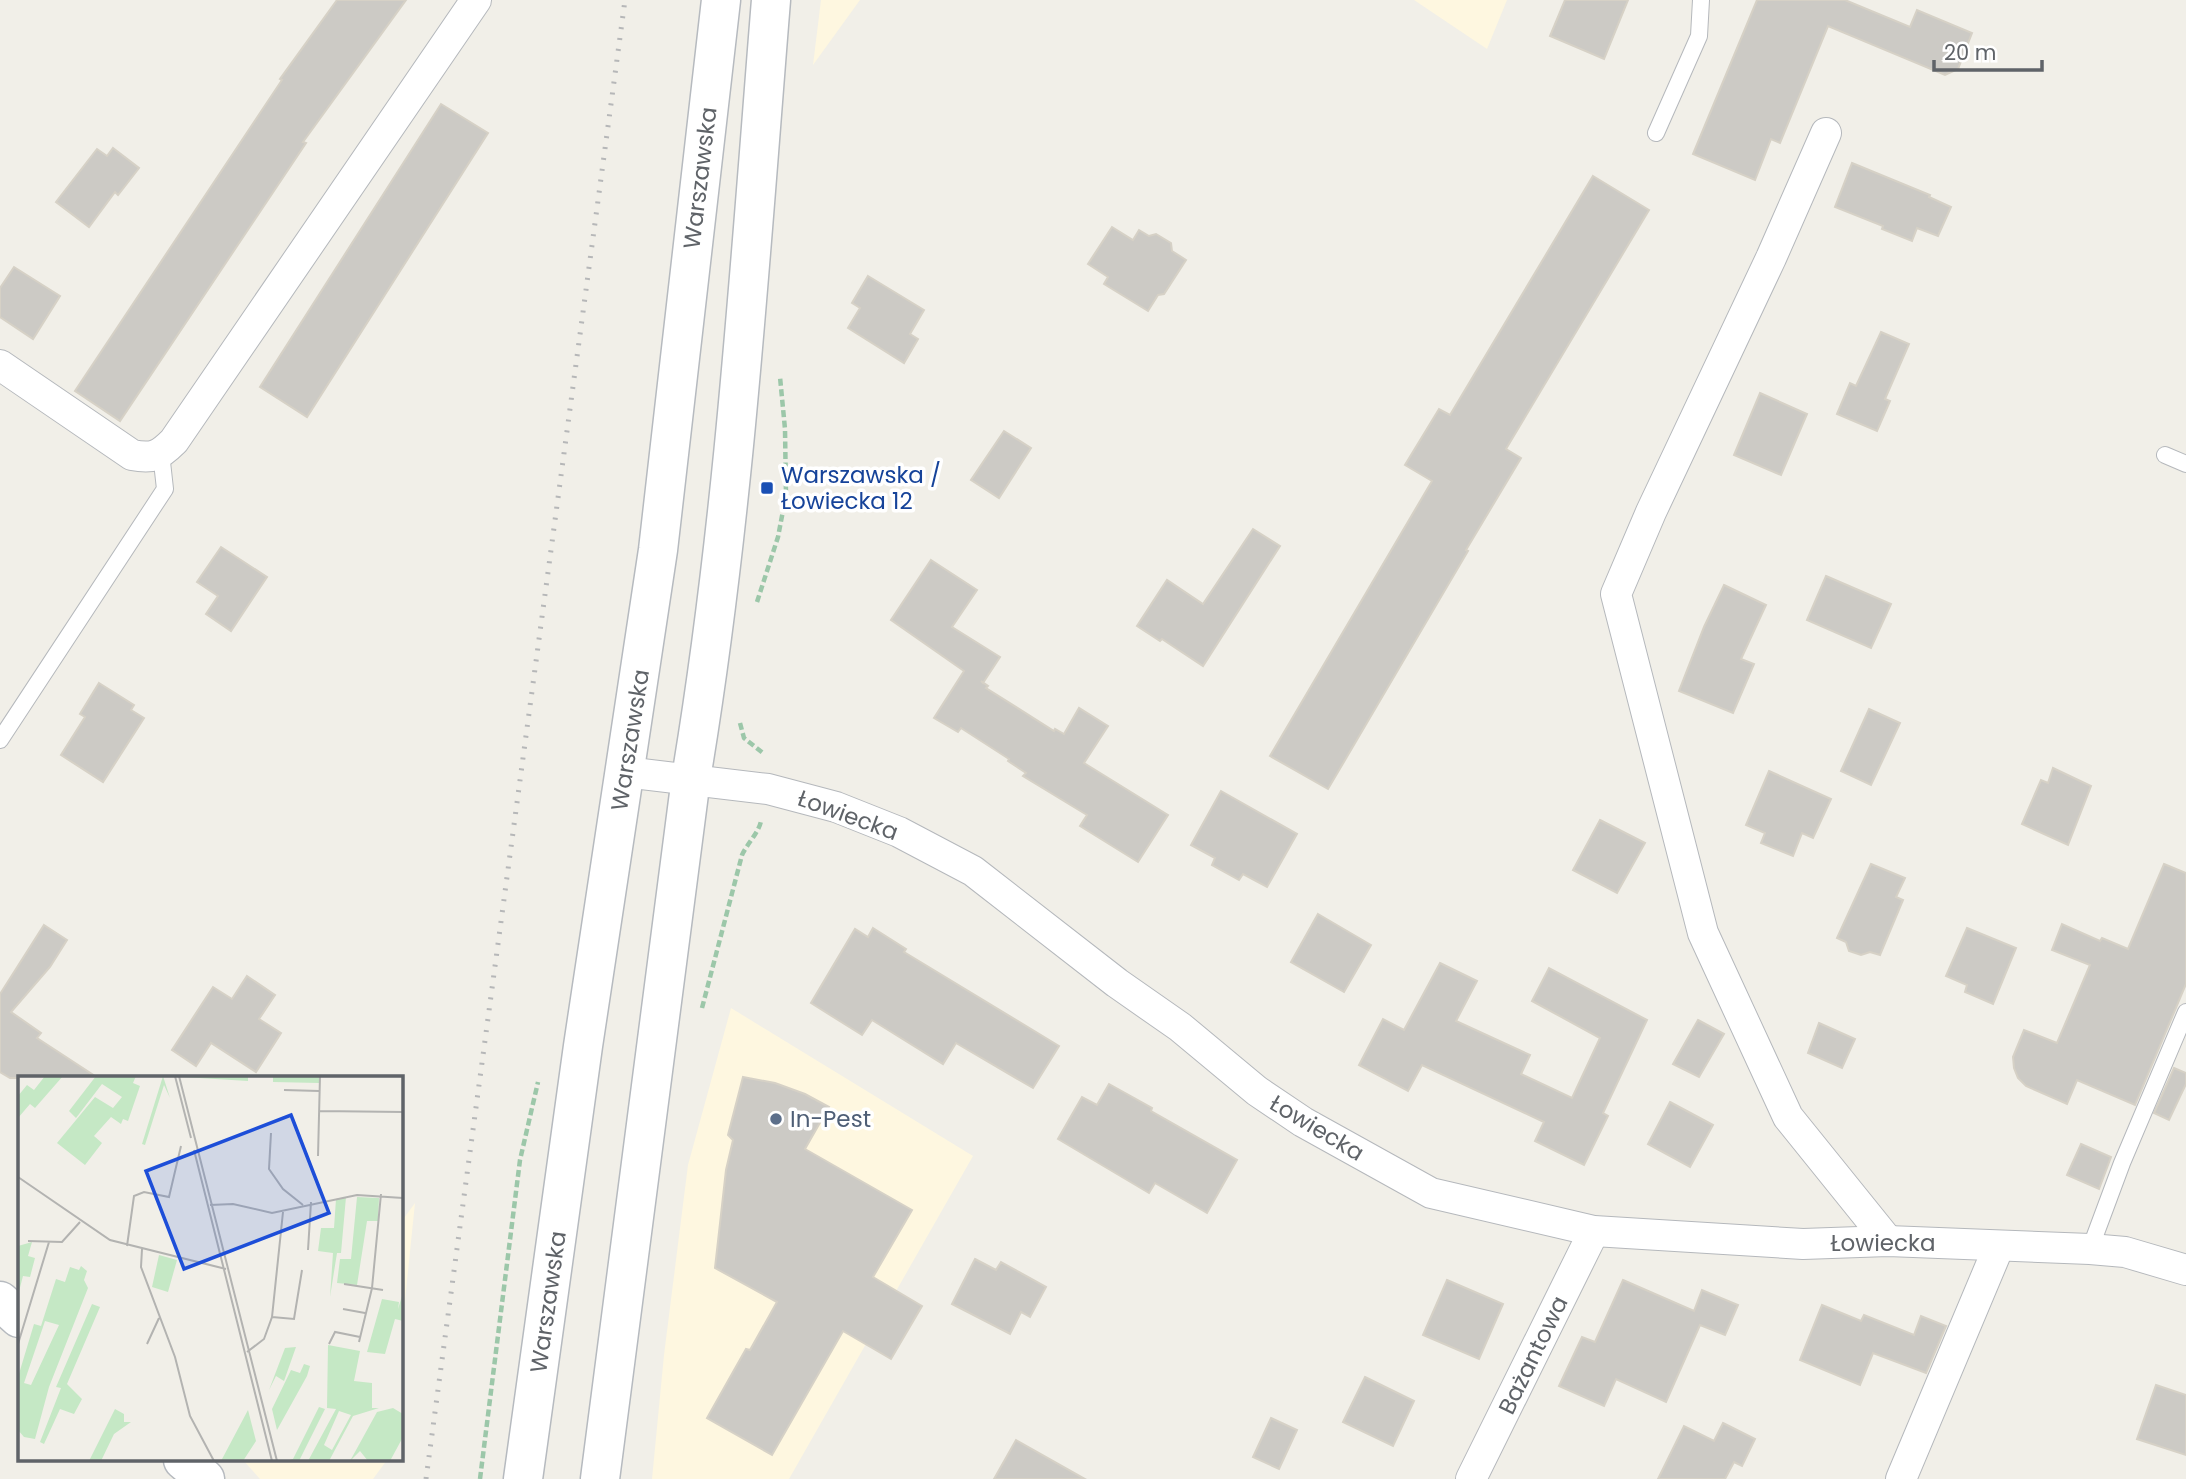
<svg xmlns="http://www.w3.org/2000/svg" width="2186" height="1479" font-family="Poppins,sans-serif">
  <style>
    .commercial { fill: #fef7e0 }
    .building { fill: #cccac5; stroke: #d6d1c6; stroke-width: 2 }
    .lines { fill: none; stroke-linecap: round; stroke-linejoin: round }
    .lane-casing { stroke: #b5b8bc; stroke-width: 18 }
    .street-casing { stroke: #b5b8bc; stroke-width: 32 }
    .secondary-casing { stroke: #b6babf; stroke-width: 41 }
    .path { stroke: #9cc7a9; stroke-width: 4.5; stroke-dasharray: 7 3.5; stroke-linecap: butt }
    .lane { stroke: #fff; stroke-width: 16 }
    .street { stroke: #fff; stroke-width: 30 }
    .secondary { stroke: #fff; stroke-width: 38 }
    .rail { stroke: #b6b7b8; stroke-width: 5; stroke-dasharray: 2 9; stroke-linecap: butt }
    .transit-dot { fill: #1a4fb4; stroke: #fff; stroke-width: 2.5 }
    .service-dot { fill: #5c6f8a; stroke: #fff; stroke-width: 2.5 }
    .labels { text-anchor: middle; stroke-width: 7; stroke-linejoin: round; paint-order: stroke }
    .street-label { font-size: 23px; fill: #5f6368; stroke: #fff }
    .transit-label { font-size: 23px; fill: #164399; stroke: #fff; text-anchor: start }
    .service-label { font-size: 23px; fill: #4e5e75; stroke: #fff; text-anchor: start }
    .inset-road { fill: none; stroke: #b3b3b1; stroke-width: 2 }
    .view { fill: #1d4ed8; fill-opacity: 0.15; stroke: #1d4ed8; stroke-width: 3.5 }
    .inset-edge { fill: none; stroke: #5f6368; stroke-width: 3.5 }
  </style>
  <rect width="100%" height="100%" fill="#f1efe8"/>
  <!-- commercial -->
  <g class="commercial">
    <polygon points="821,0 860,0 813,65"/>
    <polygon points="1414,0 1507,0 1487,49"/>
    <polygon points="731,1008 973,1156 789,1479 652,1479 664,1355 688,1165"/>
    <polygon points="415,1203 401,1339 401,1222"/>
    <polygon points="243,1460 387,1460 373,1479 260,1479"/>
  </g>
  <!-- building -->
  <g class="building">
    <polygon points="337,0 406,0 303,142 306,143 120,421 75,391 282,80 280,79"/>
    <polygon points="1565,0 1628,0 1604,59 1550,36"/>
    <polygon points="1757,0 1845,0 1910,27 1917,10 1972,33 1958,69 1945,75 1828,26 1780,143 1771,139 1755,180 1693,154"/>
    <polygon points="441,104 488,133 307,417 260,387"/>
    <polygon points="113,148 139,168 118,195 115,192 89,227 56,202 97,149 107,156"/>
    <polygon points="1852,163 1930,195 1929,197 1951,207 1938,236 1917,228 1912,241 1882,229 1883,226 1835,207"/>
    <polygon points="1593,176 1649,210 1506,449 1521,458 1466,550 1468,551 1328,789 1270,756 1432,481 1405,465 1439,409 1450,415"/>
    <polygon points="1112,227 1133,240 1139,230 1149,236 1156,234 1171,243 1172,251 1186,260 1164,294 1158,295 1148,311 1104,284 1108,277 1088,264"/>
    <polygon points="14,267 60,296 33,339 0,317 0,288"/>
    <polygon points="868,276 924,310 910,334 918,339 904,363 848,328 860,308 852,303"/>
    <polygon points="1881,332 1909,344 1885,399 1890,401 1877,431 1837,414 1850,383 1856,386"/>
    <polygon points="1760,393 1807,414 1781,475 1734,455"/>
    <polygon points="1004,431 1031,448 999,498 971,480"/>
    <polygon points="1253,529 1280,546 1203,666 1162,639 1160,641 1137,626 1167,580 1203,604"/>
    <polygon points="221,547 267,577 231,631 206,614 218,596 197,582"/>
    <polygon points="931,560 977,590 952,627 1000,657 983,683 981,681 988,686 986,688 1054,731 1055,729 1064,734 1079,708 1108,726 1084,763 1168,815 1138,862 1080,826 1087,815 1023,776 1026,773 1008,761 1009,759 961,728 958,732 934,718 964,671 891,620"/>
    <polygon points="1826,576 1891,604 1871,648 1807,620"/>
    <polygon points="1724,585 1766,605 1741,659 1754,664 1733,713 1679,691 1704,627"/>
    <polygon points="99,683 134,705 131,710 144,718 103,782 61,755 85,717 80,714"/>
    <polygon points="1869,709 1900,723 1871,785 1841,771"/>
    <polygon points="2053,768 2091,786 2068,845 2022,824 2041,780 2048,783"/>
    <polygon points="1769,771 1831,799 1813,838 1802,833 1793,856 1761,843 1765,833 1746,825"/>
    <polygon points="1221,791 1297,834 1267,887 1243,874 1239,880 1212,865 1215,858 1191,845"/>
    <polygon points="1600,820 1645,843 1617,893 1573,870"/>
    <polygon points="1871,864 1905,878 1896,897 1903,900 1880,955 1870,952 1861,955 1849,951 1846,942 1837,938"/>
    <polygon points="2164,864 2186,873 2186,984 2135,1105 2077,1080 2067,1104 2026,1086 2018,1078 2014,1068 2013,1057 2024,1030 2057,1043 2090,965 2052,950 2062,924 2100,941 2102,938 2128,949"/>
    <polygon points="1318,914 1371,945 1344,992 1291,962"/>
    <polygon points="44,925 67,940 50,967 11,1012 41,1033 37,1038 98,1078 10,1078 0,1072 0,994"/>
    <polygon points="873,928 906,949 904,952 1059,1046 1033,1088 956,1043 943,1064 872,1020 862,1035 811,1003 855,929 868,937"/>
    <polygon points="1967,928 2016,948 1993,1004 1965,992 1967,985 1946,976"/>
    <polygon points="1440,963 1477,981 1456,1021 1530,1055 1521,1074 1572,1098 1600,1038 1532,1001 1549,968 1647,1020 1603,1113 1608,1116 1584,1165 1535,1141 1544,1122 1422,1065 1408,1091 1359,1065 1383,1019 1404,1030"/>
    <polygon points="247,976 275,995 259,1019 281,1033 256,1072 211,1043 196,1066 172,1050 213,987 232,999"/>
    <polygon points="1698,1020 1724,1034 1699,1077 1673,1064"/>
    <polygon points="1819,1023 1855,1039 1842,1068 1808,1053"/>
    <polygon points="2174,1068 2186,1073 2186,1084 2169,1120 2154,1113"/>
    <polygon points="743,1077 775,1083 805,1094 829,1107 805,1149 912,1210 873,1277 922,1306 891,1359 843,1331 772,1455 707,1418 746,1349 750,1350 777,1302 715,1268 726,1170 733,1140 728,1135"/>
    <polygon points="1109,1084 1152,1108 1151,1111 1237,1160 1207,1213 1155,1183 1149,1193 1058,1139 1082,1097 1097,1105"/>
    <polygon points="1670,1102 1713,1125 1690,1167 1648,1144"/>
    <polygon points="2081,1144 2111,1157 2099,1189 2067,1175"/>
    <polygon points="975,1259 996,1270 1001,1262 1046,1287 1030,1317 1021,1312 1010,1334 952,1304"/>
    <polygon points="1447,1280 1503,1304 1479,1359 1423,1335"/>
    <polygon points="1623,1280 1694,1311 1702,1290 1738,1305 1725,1335 1700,1325 1666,1402 1616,1379 1604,1406 1559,1386 1582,1337 1595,1342"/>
    <polygon points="1822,1305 1861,1321 1864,1315 1914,1335 1921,1316 1946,1326 1926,1373 1873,1353 1860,1385 1800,1360"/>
    <polygon points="1365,1377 1414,1401 1393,1446 1343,1422"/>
    <polygon points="2156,1385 2186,1395 2186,1455 2137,1439"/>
    <polygon points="1271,1418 1297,1430 1279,1469 1253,1457"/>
    <polygon points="1723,1423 1755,1439 1742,1466 1734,1462 1725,1479 1658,1479 1684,1426 1714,1441"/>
    <polygon points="1016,1440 1085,1479 994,1479"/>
  </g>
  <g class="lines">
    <defs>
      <g id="lane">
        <polyline points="1656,133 1699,36 1701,0"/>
        <polyline points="2165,455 2186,464"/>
        <polyline points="0,740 165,489 161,453"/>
        <polyline points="2090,1249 2122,1163 2186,1012"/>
      </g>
      <g id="street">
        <polyline points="1826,133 1771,258 1651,512 1616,594 1703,933 1788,1117 1888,1241"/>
        <path d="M 0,365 L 132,455 C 153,459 159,456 174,441 L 476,0"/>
        <polyline points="625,772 768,789 836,807 899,832 973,871 1117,983 1180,1027 1257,1091 1303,1122 1431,1193 1594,1231 1803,1244 1888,1241 2090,1249 2125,1252 2186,1270"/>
        <polyline points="1471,1479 1594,1231"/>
        <polyline points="1901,1479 1999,1246"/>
      </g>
      <g id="secondary">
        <polyline points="0,1301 19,1318"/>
        <polyline points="183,1460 205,1479"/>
        <polyline points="523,1479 583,1046 658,550 721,0"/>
        <path d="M 600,1479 L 691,778 C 734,521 750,260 771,0"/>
      </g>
    </defs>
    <!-- lane casing -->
    <use href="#lane" class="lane-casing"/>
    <!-- street casing -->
    <use href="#street" class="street-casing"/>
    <!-- secondary casing -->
    <use href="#secondary" class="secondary-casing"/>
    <!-- path -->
    <g class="path">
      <polyline points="757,602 778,537 786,495 785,429 780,377"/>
      <polyline points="740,723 744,738 763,753"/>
      <path d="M 702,1008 L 742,855 C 747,844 759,832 761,821"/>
      <polyline points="480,1479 520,1160 538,1082"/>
    </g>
    <!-- lane -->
    <use href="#lane" class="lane"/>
    <!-- street -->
    <use href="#street" class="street"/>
    <!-- secondary -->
    <use href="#secondary" class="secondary"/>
    <!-- rail -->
    <polyline class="rail" points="426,1479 625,0"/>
  </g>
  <!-- markers -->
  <rect class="transit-dot" x="760" y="481" width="14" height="14" rx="3.5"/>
  <circle class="service-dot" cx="776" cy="1119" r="7"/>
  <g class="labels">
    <!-- street labels -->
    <g class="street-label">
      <text transform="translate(700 178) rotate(-83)" y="8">Warszawska</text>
      <text transform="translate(630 740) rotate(-81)" y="8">Warszawska</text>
      <text transform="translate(848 815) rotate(20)" y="8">Łowiecka</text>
      <text transform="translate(1317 1128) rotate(31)" y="8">Łowiecka</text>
      <text x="1883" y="1251">Łowiecka</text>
      <text transform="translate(548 1302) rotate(-82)" y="8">Warszawska</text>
      <text transform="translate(1533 1355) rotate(-64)" y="8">Bażantowa</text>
    </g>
    <!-- transit labels -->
    <g class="transit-label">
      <text x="781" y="483">Warszawska /<tspan x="781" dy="26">Łowiecka 12</tspan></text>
    </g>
    <!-- service labels -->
    <g class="service-label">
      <text x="790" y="1127">In-Pest</text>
    </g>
  </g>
  <!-- overview -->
  <g transform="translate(18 1076)">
    <rect width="385" height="385" fill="#f1efe8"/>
    <path d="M 27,0 L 45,0 L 17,32 L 12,28 L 0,42 L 0,20 L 9,9 L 16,14 ZM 78,0 L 118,0 L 115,7 L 122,10 L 110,45 L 105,43 L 103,48 L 93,41 L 76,60 L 84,67 L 67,89 L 39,67 L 77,21 L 95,32 L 104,21 L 84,8 L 58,42 L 51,35 ZM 145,0 L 152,22 L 146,9 L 127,69 L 124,68 ZM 230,0 L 230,5 L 165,1 L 165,0 ZM 255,0 L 301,0 L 301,7 L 255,6 ZM 328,121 L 323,177 L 319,177 L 312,221 L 315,177 L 300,175 L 303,152 L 316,152 L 318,123 ZM 339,121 L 361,122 L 360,145 L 349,145 L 339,209 L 319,207 L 322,183 L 333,183 ZM 14,166 L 10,180 L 17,182 L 12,201 L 5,200 L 0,219 L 0,170 ZM 141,179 L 159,184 L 150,216 L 134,211 ZM 63,190 L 69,195 L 66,204 L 70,212 L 31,311 L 17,363 L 6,361 L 0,354 L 0,301 L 16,248 L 23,250 L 38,203 L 47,206 L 52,191 L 61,194 ZM 27,245 L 41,249 L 13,309 L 6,307 ZM 385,217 L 385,245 L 377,243 L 367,278 L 349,276 L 364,223 L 381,226 L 380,233 ZM 74,228 L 82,231 L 49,308 L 64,323 L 56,338 L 42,333 L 26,368 L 22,366 L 43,312 L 38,311 ZM 310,269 L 342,275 L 336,305 L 354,307 L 354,332 L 361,332 L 335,340 L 311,385 L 290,385 L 318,333 L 309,332 ZM 321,335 L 333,339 L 314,374 L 306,369 ZM 278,271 L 266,305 L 258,300 L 251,314 L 267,272 ZM 286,288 L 292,290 L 289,300 L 259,354 L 254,333 L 273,294 L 282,297 ZM 301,331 L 307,333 L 281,385 L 269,385 L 275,383 ZM 375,332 L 385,338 L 385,361 L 372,385 L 350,385 L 342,375 L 332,385 L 359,336 ZM 97,333 L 106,338 L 106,346 L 113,346 L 96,358 L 83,385 L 71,385 ZM 230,334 L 238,365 L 225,385 L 203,385 Z" fill="#c5e8c5" fill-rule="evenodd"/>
    <path class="inset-road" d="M 157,0 L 173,62M 161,0 L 259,385M 266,14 L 301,15M 301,35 L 385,36M 253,57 L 251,93 L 265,113 L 285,129M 176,74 L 254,385M 300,80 L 302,0M 0,101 L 92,164 L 208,193M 192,129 L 215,128 L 254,137 L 339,119 L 385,122M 10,165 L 44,166 L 62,146M 109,170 L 116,120 L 126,116 L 151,121 L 163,70M 124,173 L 123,191 L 157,281 L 172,340 L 196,385M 290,174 L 293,126M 326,208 L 365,214M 325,233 L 347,237M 254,241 L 276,243 L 284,194M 341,266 L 354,212 L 363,118M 0,268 L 31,166M 129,268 L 141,242M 311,268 L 317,256 L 342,261M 229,276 L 246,263 L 254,241 L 265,136"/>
    <path class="view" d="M 273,39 L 311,137 L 166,193 L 128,95 Z"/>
    <rect width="385" height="385" class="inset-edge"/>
  </g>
  <!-- scale -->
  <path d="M1934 60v10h108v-10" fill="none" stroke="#5f6368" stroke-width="3.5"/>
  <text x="1944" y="60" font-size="21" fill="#5f6368" stroke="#ffffff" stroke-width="5" paint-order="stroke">20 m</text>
</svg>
